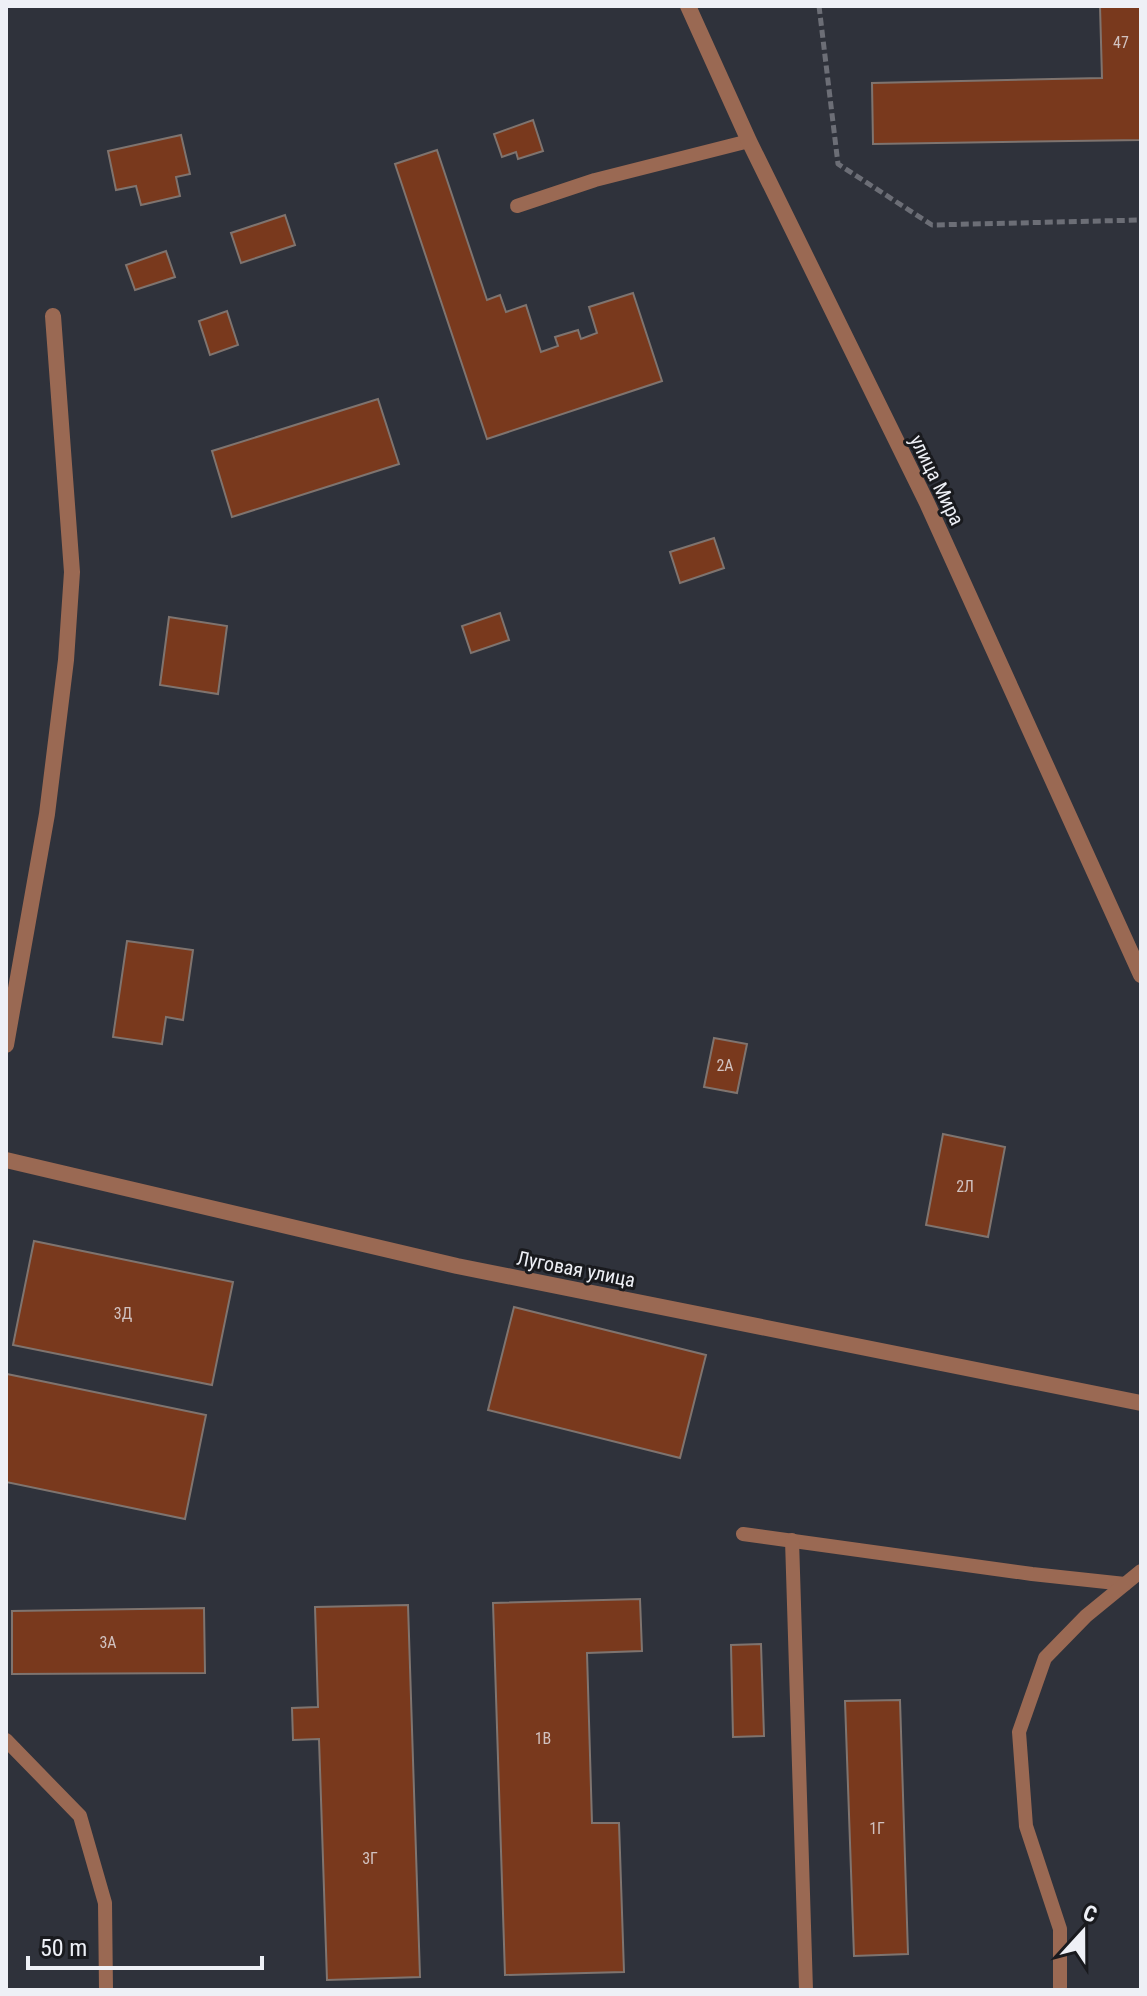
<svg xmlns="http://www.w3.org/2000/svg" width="1147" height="1996" font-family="'Roboto Condensed',sans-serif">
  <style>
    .building { fill: #79391d; stroke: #7f746f; stroke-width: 2 }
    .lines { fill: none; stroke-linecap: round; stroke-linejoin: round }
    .path { stroke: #6c6e76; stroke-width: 5; stroke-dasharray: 8 4; stroke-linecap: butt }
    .service { stroke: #9a6953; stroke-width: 14 }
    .minor { stroke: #9a6953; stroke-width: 16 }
    .tertiary { stroke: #9a6953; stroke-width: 16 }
    .labels { text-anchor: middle; stroke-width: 6; stroke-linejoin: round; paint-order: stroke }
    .number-label { font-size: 16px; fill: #d1c2c0 }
    .street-label { font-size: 20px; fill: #eef0f6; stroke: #191a1e }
  </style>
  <rect width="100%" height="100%" fill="#2f323b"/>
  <!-- building -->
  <g class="building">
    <polygon points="1100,6 1141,6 1141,140 873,144 872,83 1102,78"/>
    <polygon points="533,120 543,151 518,159 516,152 502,157 494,134"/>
    <polygon points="181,135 190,174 176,177 180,196 141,205 136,186 116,190 108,151"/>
    <polygon points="437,150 487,300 500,295 506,312 526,305 541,352 558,346 555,337 578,330 581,339 597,333 589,307 633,293 662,381 487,439 395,164"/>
    <polygon points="285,215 295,245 241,263 231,233"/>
    <polygon points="166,251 175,277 135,290 126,265"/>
    <polygon points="227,311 238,345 210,355 199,321"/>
    <polygon points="378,399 399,464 232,517 212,451"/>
    <polygon points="714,538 724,568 680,583 670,552"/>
    <polygon points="500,613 509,640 471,653 462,626"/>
    <polygon points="169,617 227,626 218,694 160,685"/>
    <polygon points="127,941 193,950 183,1020 166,1017 162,1044 113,1037"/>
    <polygon points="714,1038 747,1044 737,1093 704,1087"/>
    <polygon points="943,1134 1005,1147 988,1237 926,1225"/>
    <polygon points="34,1241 233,1282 212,1385 13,1345"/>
    <polygon points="514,1307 706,1355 680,1458 488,1410"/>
    <polygon points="7,1374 206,1415 185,1519 6,1482"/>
    <polygon points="640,1599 642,1651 587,1653 592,1823 619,1823 624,1972 505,1975 493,1603"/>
    <polygon points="408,1605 420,1977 327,1980 319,1739 293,1740 292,1708 318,1707 315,1607"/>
    <polygon points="204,1608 205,1673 12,1674 12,1611"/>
    <polygon points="761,1644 764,1736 733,1737 731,1645"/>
    <polygon points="900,1700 908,1954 854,1956 845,1701"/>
  </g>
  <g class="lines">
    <!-- path -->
    <polyline class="path" points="819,6 838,164 932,225 1141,220"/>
    <!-- service -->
    <g class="service">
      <polyline points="517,206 595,180 749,141"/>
      <polyline points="743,1534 1032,1574 1125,1584"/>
      <polyline points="792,1540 806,1990"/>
      <polyline points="6,1740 80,1816 105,1903 106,1990"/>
      <polyline points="1060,1990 1060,1929 1026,1826 1019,1732 1045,1658 1086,1616 1141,1571"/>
    </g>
    <!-- minor -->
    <g class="minor">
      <polyline points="688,6 749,141 927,503 1141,975"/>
      <polyline points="6,1045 47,814 66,660 72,572 53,316"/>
    </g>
    <!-- tertiary -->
    <polyline class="tertiary" points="6,1160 457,1266 1141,1403"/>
  </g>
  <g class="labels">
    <!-- number labels -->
    <g class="number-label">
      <text x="1121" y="48">47</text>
      <text x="725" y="1071">2А</text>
      <text x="965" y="1192">2Л</text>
      <text x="123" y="1319">3Д</text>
      <text x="108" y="1648">3А</text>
      <text x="543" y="1744">1В</text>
      <text x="877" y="1834">1Г</text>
      <text x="370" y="1864">3Г</text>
    </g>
    <!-- street labels -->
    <g class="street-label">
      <text transform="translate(937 480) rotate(64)" y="7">улица Мира</text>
      <text transform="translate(576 1269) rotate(11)" y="7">Луговая улица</text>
    </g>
  </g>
  <!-- border -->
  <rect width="1147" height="1996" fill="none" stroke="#eef0f6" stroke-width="16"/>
  <!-- north arrow -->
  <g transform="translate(1083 1932) rotate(21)" stroke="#191a1e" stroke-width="6" paint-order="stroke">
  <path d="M0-6L14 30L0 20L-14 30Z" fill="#eef0f6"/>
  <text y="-12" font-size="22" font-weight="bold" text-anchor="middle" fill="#eef0f6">С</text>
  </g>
  <!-- scale -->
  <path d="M28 1956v12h234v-12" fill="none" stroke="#eef0f6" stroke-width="4"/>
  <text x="40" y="1956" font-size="24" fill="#eef0f6" stroke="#191a1e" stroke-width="6" paint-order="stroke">50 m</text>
</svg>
